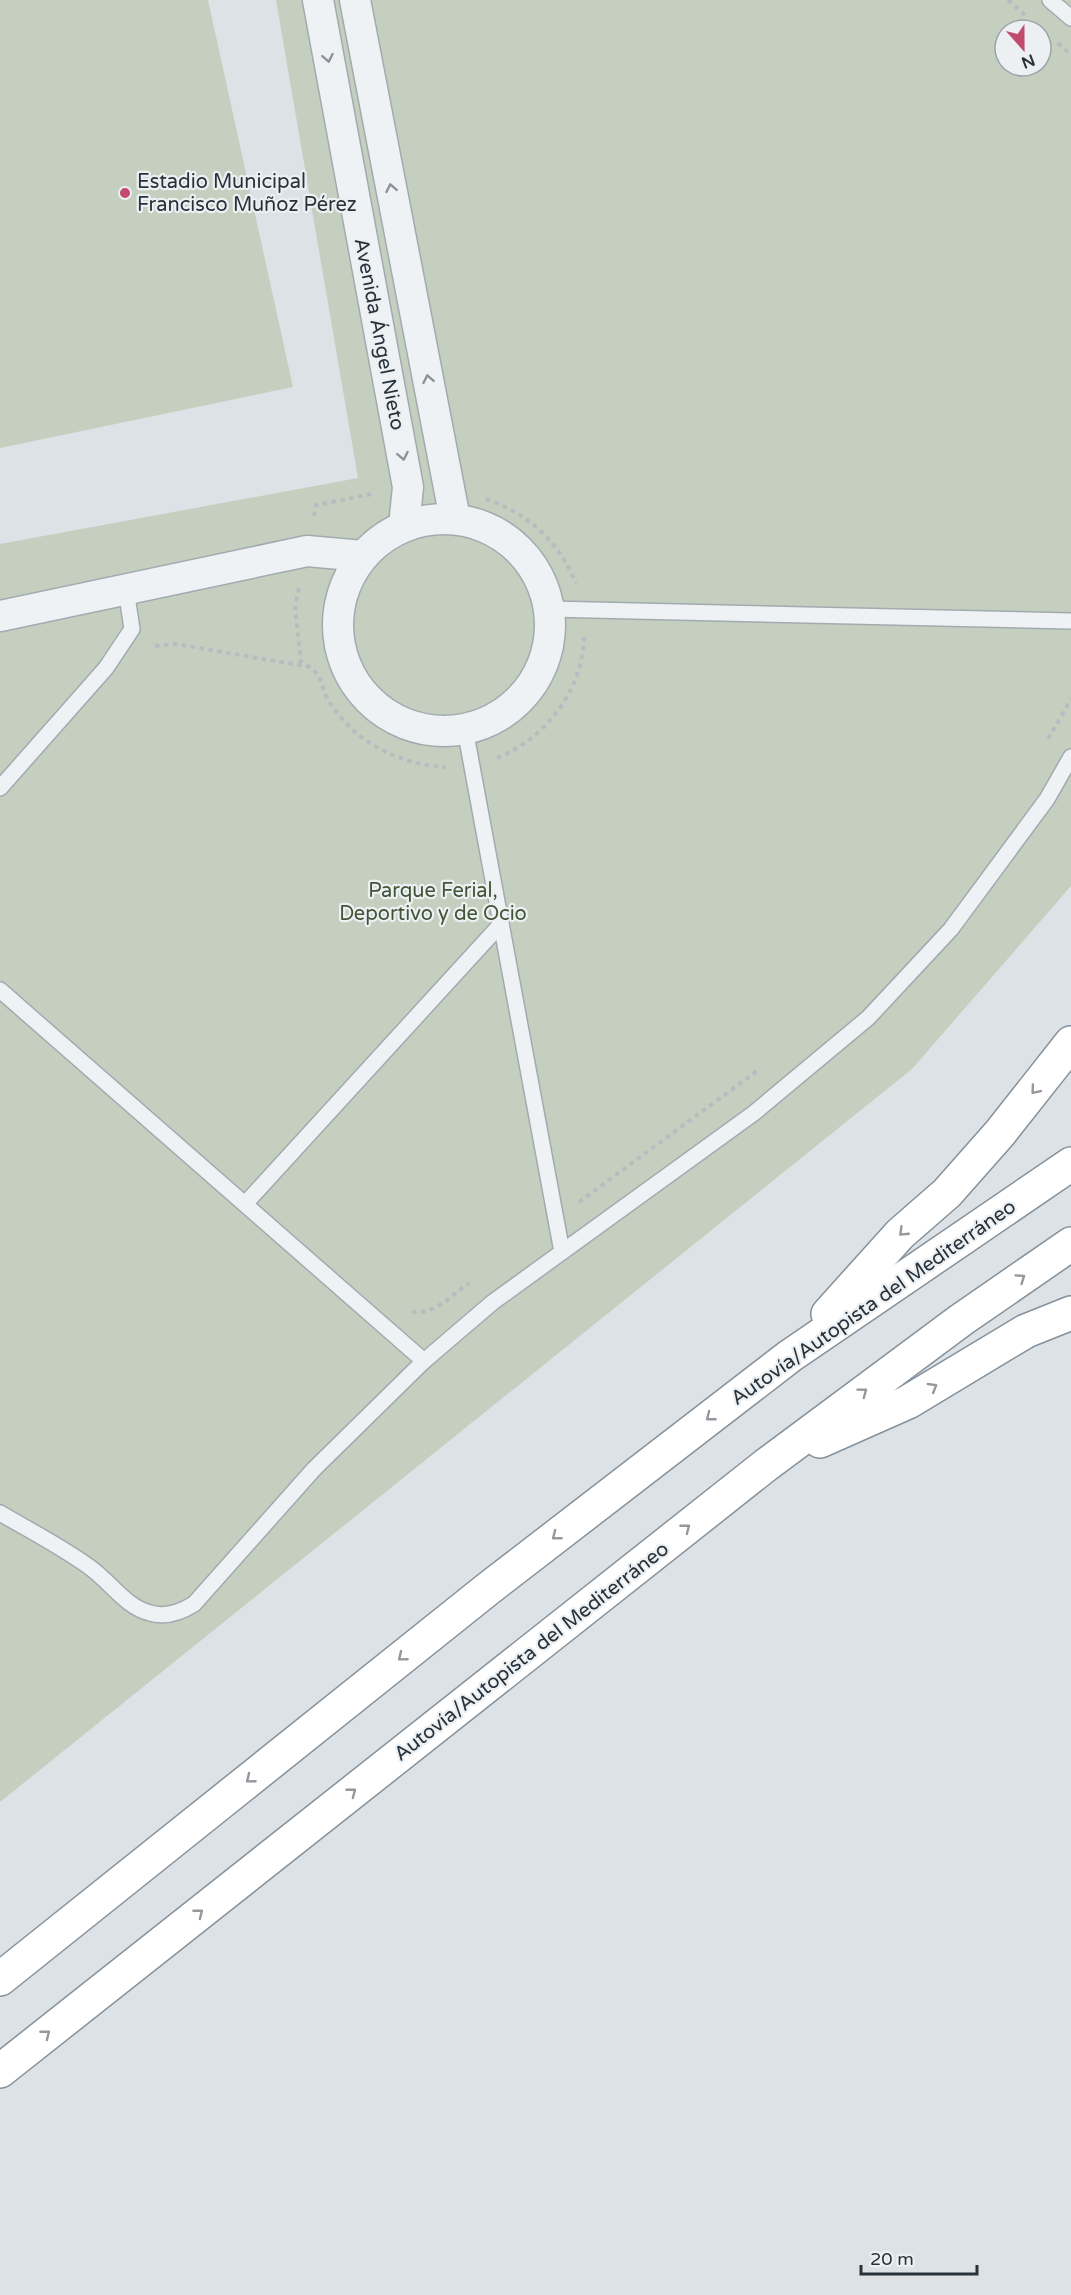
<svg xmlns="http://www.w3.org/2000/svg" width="1071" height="2295" font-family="'Varela Round',sans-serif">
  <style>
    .green { fill: #c5cfbf; fill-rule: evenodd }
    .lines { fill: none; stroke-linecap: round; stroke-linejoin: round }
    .service-casing { stroke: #a3aaaf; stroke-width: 18 }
    .minor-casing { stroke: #a3aaaf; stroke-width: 33 }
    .motorway-casing { stroke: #85919b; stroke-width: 36 }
    .path { stroke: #b7bcc0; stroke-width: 4; stroke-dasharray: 4.5 4.5; stroke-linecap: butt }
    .service { stroke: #eff2f4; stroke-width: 15 }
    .minor { stroke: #eff2f4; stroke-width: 30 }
    .motorway { stroke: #fff; stroke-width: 33 }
    .oneway { stroke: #8c9298 }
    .oneway2 { stroke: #94989d }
    .poi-dot { fill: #c34a6f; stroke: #ecf0f3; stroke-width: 2 }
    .labels { text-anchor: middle; stroke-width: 4.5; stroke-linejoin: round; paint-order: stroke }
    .poi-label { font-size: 20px; fill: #28323b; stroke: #ecf0f3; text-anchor: start }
    .street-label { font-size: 20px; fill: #28323b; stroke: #ecf0f3 }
    .park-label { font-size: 20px; fill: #415536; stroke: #ecf0f3 }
  </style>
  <rect width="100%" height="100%" fill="#dde2e6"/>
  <!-- green -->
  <g class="green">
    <polygon points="0,0 208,0 293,387 0,448"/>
    <path d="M 276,0 L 1071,0 L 1071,886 L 912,1069 L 0,1802 L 0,544 L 358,478 ZM 1005,30 L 1041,30 L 1041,66 L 1005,66 Z"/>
  </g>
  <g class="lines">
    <defs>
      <g id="service">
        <polyline points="1050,0 1071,18"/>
        <polyline points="549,609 1071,621"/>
        <polyline points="465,729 562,1252"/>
        <polyline points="0,788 106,668 132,629 126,589"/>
        <polyline points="0,990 424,1361"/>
        <polyline points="245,1204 501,924"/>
        <path d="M 0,1513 C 29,1530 60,1546 88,1566 C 109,1580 125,1607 150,1613 C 166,1618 181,1612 194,1604 L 314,1469 L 424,1361 L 493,1302 L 754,1113 L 868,1018 L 951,929 L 1047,799 L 1071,757"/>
      </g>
      <g id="minor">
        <polyline points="318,0 408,487 404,526"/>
        <polyline points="355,0 455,519"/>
        <circle cx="444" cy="625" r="106"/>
        <polyline points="0,616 307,551 363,556"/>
      </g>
      <g id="motorway">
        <polyline points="828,1314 900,1234 947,1193 1000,1133 1071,1043"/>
        <polyline points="820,1441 908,1402 1026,1331 1071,1313"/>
        <polyline points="0,1979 489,1588 790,1356 1071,1164"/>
        <polyline points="0,2071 766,1465 961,1320 1071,1244"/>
      </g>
    </defs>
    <!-- service casing -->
    <use href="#service" class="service-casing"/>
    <!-- minor casing -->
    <use href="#minor" class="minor-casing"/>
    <!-- motorway casing -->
    <use href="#motorway" class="motorway-casing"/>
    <!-- path -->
    <g class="path">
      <polyline points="1008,0 1025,15"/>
      <polyline points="1058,43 1071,55"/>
      <path d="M 486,499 C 529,514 558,541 576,583"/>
      <polyline points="314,516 316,505 372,494"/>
      <polyline points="299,588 295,606 301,663"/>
      <path d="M 155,646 L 176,644 L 310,667 C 322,676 321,685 327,698 C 351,740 398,765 446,767"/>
      <polyline points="1048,739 1071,699"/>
      <path d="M 497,758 C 545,739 583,690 584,637"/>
      <polyline points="579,1202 757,1071"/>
      <path d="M 412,1312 C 437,1314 450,1296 469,1283"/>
    </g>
    <!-- service -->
    <use href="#service" class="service"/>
    <!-- minor -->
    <use href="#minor" class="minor"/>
    <!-- motorway -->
    <use href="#motorway" class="motorway"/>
  </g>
  <!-- one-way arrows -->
  <defs><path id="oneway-chevron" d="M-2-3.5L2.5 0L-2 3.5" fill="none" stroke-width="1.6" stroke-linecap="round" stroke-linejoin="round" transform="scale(1.5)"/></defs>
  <g class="oneway">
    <use href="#oneway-chevron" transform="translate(328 58) rotate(79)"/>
    <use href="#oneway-chevron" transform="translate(391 188) rotate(-101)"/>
    <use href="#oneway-chevron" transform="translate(428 379) rotate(-101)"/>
    <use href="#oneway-chevron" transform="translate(403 456) rotate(79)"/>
  </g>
  <g class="oneway2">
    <use href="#oneway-chevron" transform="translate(1035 1090) rotate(130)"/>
    <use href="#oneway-chevron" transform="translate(903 1232) rotate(136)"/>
    <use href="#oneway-chevron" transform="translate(1021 1278) rotate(-35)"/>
    <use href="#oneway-chevron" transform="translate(933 1387) rotate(-31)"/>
    <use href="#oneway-chevron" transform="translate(863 1392) rotate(-37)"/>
    <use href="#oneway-chevron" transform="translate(710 1417) rotate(142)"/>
    <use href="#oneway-chevron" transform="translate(686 1528) rotate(-38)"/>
    <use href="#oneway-chevron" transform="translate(556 1536) rotate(142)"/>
    <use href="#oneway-chevron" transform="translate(402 1657) rotate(141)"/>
    <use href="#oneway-chevron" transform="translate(250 1779) rotate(141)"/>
    <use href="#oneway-chevron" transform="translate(352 1792) rotate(-38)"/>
    <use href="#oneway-chevron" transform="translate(199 1913) rotate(-38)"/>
    <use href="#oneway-chevron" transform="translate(46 2034) rotate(-38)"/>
  </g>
  <!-- markers -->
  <circle class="poi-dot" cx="125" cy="193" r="6"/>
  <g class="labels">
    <!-- poi labels -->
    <g class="poi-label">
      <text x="137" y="188">Estadio Municipal<tspan x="137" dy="23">Francisco Muñoz Pérez</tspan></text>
    </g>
    <!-- street labels -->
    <g class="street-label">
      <text transform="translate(380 334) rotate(79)" y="7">Avenida Ángel Nieto</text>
      <text transform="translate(873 1302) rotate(-35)" y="7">Autovía/Autopista del Mediterráneo</text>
      <text transform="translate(531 1651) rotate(-38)" y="7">Autovía/Autopista del Mediterráneo</text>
    </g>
    <!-- park labels -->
    <g class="park-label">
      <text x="433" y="897">Parque Ferial,<tspan x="433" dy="23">Deportivo y de Ocio</tspan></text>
    </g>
  </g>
  <!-- north arrow -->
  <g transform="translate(1023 48) rotate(159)"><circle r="28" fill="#ecf0f3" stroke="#9ea4a9" stroke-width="1.5"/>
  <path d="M0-4.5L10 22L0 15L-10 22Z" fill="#c34a6f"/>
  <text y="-9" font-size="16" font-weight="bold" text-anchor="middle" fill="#28323b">N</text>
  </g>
  <!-- scale -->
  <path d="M861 2265v9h116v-9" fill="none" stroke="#28323b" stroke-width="3"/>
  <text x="870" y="2265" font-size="18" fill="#28323b" stroke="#ecf0f3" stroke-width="4.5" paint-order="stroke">20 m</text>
</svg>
